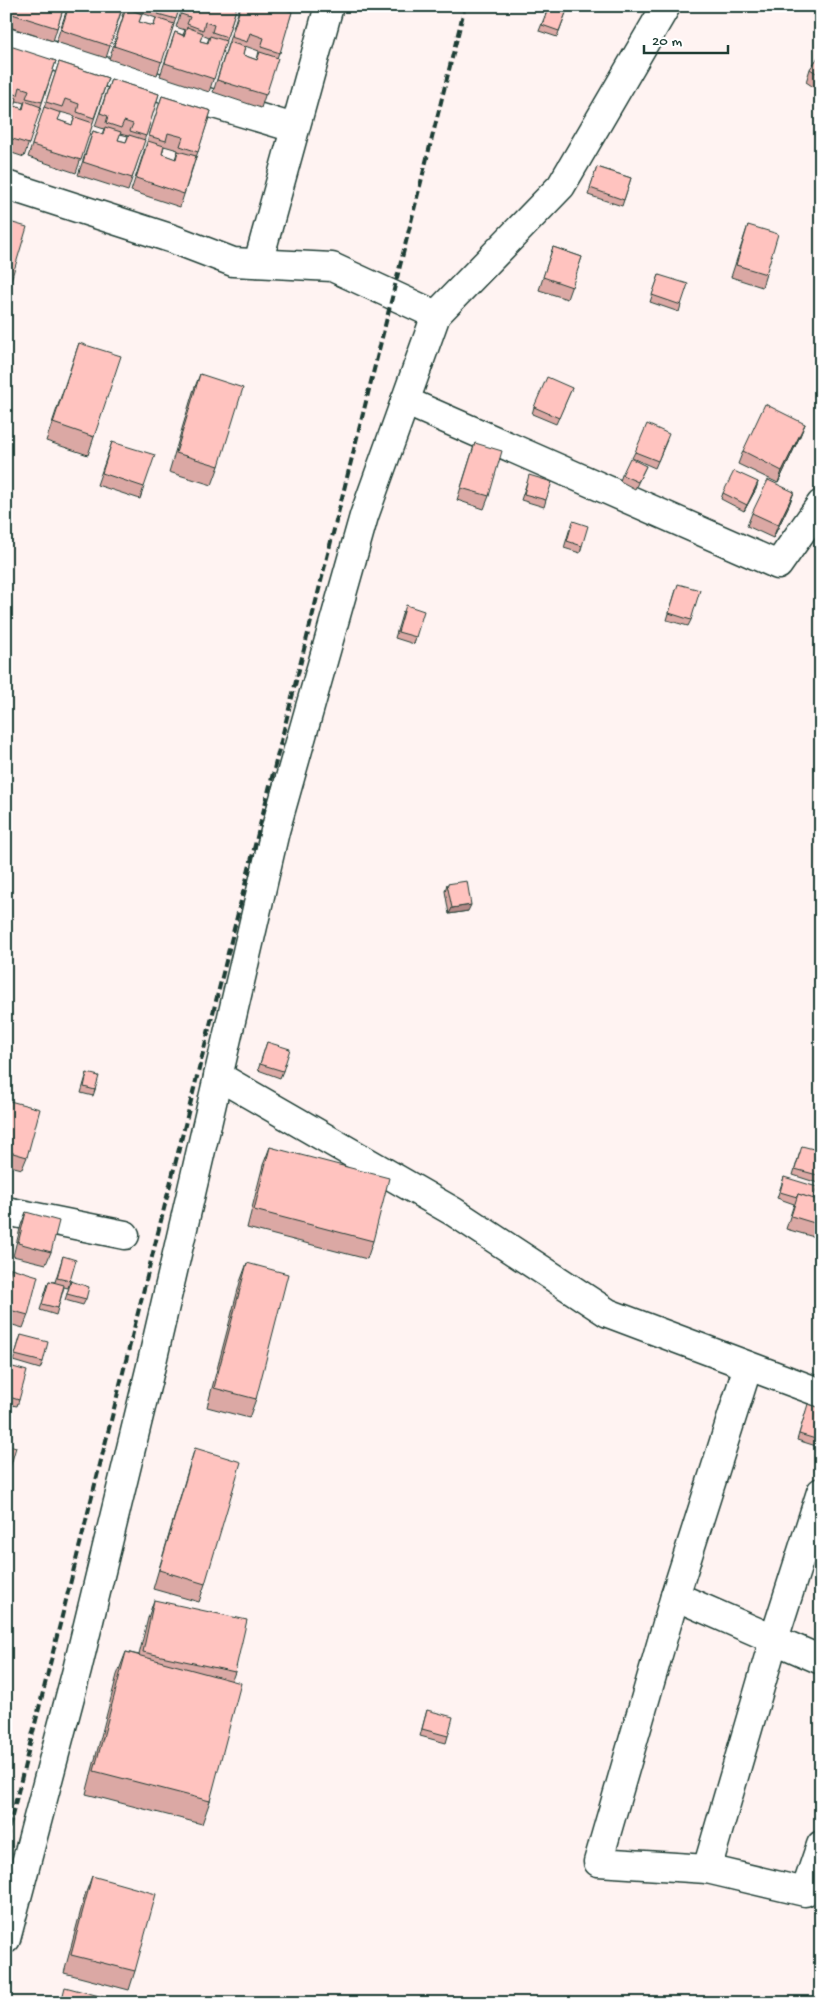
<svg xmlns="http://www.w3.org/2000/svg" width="827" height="2009" font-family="'Gochi Hand',sans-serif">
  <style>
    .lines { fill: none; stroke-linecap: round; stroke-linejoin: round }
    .street-casing { stroke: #1f3d34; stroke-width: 31 }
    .street { stroke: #fff; stroke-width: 28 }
    .rail { stroke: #1f3d34; stroke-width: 4; stroke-dasharray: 8 4; stroke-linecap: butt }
    .wall { fill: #dba8a4; stroke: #1f3d34; fill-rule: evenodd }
    .shaded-wall { fill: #b28886; stroke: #1f3d34 }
    .building { fill: #ffc3bf; stroke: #1f3d34 }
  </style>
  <rect width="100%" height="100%" fill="#fff3f2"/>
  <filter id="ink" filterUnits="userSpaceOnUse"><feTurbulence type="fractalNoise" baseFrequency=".02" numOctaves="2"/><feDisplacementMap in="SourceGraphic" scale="10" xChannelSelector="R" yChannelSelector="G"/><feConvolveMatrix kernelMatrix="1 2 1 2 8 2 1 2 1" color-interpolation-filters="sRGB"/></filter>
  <g filter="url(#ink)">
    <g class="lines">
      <defs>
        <g id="street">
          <polyline points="6,42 294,128"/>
          <polyline points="6,185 173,239 233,262 332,267 436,315 561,186 666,6"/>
          <polyline points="258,263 329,6"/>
          <polyline points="405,401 778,565 821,504"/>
          <polyline points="218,1076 454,1212 608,1313 821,1393"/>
          <polyline points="6,1211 125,1235"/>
          <polyline points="748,1366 675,1596 821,1660"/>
          <polyline points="675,1596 598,1862 707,1869 805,1892 821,1845"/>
          <polyline points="707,1869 774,1639 821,1492"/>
          <polyline points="6,1939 77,1670 151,1366 275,831 364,516 436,315"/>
        </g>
      </defs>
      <!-- street casing -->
      <use href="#street" class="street-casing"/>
      <!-- street -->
      <use href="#street" class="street"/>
      <!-- rail -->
      <polyline class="rail" points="6,1840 465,6"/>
    </g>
    <!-- wall -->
    <g class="wall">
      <polygon points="10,6 64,6 53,41 6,26 6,19"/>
      <polygon points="68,6 96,8 104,10 105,6 123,6 106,58 56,42"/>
      <path d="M 126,6 L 180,6 L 157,75 L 109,59 L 123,17 L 122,16 ZM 142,13 L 156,18 L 153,26 L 139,22 Z"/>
      <path d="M 183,6 L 237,6 L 209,92 L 160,76 L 175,32 L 183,35 L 185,30 L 176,27 ZM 202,35 L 209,38 L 207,43 L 200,41 Z"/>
      <path d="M 240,6 L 274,6 L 292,12 L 261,108 L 213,92 ZM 245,46 L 259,51 L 257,60 L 243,55 Z"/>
      <polygon points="549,6 567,10 557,37 539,31"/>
      <polygon points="600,6 609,6 608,9"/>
      <path d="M 6,48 L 56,61 L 24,157 L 6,151 ZM 17,101 L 24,103 L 22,109 L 15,106 Z"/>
      <polygon points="821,53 821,92 806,82 810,69"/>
      <path d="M 59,62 L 108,78 L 76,173 L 28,157 ZM 60,112 L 75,116 L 72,125 L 58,120 Z"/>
      <path d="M 111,79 L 159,94 L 128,191 L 78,175 L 93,131 L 102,134 L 104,129 L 95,126 ZM 120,134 L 128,136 L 126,142 L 118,140 Z"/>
      <path d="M 162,96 L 211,111 L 180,207 L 131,191 ZM 164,146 L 178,150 L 175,159 L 162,154 Z"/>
      <polygon points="597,167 631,178 622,206 588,195"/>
      <polygon points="748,225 766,274 762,287 731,277"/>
      <polygon points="553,247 582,257 567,299 539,290"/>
      <polygon points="659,275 681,305 679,312 650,302"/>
      <polygon points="79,343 94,437 88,455 46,441"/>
      <polygon points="200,374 219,466 212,485 169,472 193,392"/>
      <polygon points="572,388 556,424 532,414 534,407"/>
      <polygon points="805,424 800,436 778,483 738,464 743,451"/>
      <polygon points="667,440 655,468 632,458 635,452"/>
      <polygon points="112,442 144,487 140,499 97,485"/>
      <polygon points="475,443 489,496 484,509 457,500"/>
      <polygon points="646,466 635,489 620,481 622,475"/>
      <polygon points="527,482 546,500 544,507 521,500"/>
      <polygon points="758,482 756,489 744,511 721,499 723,493"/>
      <polygon points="794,492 789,505 773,538 747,526 752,513"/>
      <polygon points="570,528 582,546 580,553 564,548"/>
      <polygon points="676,590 691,620 688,626 667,620"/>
      <polygon points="403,611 416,637 414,644 395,638"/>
      <polygon points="447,884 468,911 449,914 445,891"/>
      <polygon points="267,1042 283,1071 280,1078 258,1070"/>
      <polygon points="87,1073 95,1090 93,1096 81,1093"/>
      <polygon points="6,1100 27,1157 22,1169 6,1165"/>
      <polygon points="270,1147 373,1241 367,1259 247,1228 263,1165"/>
      <polygon points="821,1151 821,1184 793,1175 800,1152"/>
      <polygon points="784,1177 813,1199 821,1201 821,1239 786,1229 794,1204 777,1198"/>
      <polygon points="26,1212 51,1252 46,1264 13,1256 21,1225"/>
      <polygon points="63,1256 70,1281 68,1288 64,1287 56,1315 40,1310 49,1281 55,1282"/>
      <polygon points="247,1263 256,1399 249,1418 207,1407 240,1282"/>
      <polygon points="11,1268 28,1315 23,1328 6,1323 6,1283"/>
      <polygon points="71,1281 86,1299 83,1305 65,1300"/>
      <polygon points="21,1335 43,1362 40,1369 13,1361"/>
      <polygon points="6,1365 19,1400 17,1406 6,1404"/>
      <polygon points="806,1411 821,1432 816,1446 797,1440"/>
      <polygon points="6,1444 10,1468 7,1474 6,1474"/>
      <polygon points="195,1448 205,1584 199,1602 153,1589 189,1467"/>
      <polygon points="154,1600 235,1672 232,1680 210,1801 202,1824 86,1794 117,1675 126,1652 139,1655 148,1618"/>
      <polygon points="427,1710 448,1736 446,1743 420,1736"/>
      <polygon points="92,1876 135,1971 129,1990 64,1973 85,1895"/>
    </g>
    <!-- shaded-wall -->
    <g class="shaded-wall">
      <polygon points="805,424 800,436 778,483 782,471"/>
      <polygon points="758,482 756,489 744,511 747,505"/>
      <polygon points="794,492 789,505 773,538 778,525"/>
      <polygon points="471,905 468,911 449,914 452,908"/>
    </g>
    <!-- building -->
    <g class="building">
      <polygon points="11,6 64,6 57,28 9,13"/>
      <polygon points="69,6 97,6 96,8 104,10 105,6 118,6 122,8 110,46 61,30"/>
      <polygon points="135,6 144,6 143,9"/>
      <polygon points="160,6 180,6 176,19 158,14"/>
      <polygon points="184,6 237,6 227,37 212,32 214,25 205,22 203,30 187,24 190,17 181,14"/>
      <polygon points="241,6 274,6 292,12 280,53 261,47 264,38 250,33 247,42 231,37"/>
      <polygon points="549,6 555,6 567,10 559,31 542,25"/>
      <polygon points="126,8 142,14 139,22 154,26 156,18 174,24 162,62 114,46"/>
      <polygon points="187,27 203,33 200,41 208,43 210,36 226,41 214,79 165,63 175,32 184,36"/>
      <polygon points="229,42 245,47 243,55 257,60 260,52 278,58 266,95 217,80"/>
      <polygon points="7,45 56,61 42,102 26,98 29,90 20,87 18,95 6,91 6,49"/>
      <polygon points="821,53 821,76 810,69"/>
      <polygon points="59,62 108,78 94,118 77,112 79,104 65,99 62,107 46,102"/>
      <polygon points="111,79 159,94 146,136 130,131 133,124 124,121 121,128 106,123 108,116 100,113"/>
      <polygon points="6,94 17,98 15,106 23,109 25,101 41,107 29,144 6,137"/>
      <polygon points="162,96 211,111 198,152 180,146 183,137 168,133 166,141 149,136"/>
      <polygon points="44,107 61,113 58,120 72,125 75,117 93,123 81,160 32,145"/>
      <polygon points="105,127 121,132 118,140 126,142 129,135 145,140 132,178 83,162 93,131 103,135"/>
      <polygon points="148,141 164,146 162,154 176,159 178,151 196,156 184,194 136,178"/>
      <polygon points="597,167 631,178 624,200 590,188"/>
      <polygon points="6,221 27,227 6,297"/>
      <polygon points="748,225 778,234 766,274 736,265"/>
      <polygon points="553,247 582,257 572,287 543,277"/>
      <polygon points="659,275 688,284 681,305 652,295"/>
      <polygon points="79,343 121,356 94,437 53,423"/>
      <polygon points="200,374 243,388 219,466 176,453"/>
      <polygon points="547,377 572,388 559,418 534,407"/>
      <polygon points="765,404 805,424 782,471 743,451"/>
      <polygon points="647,424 669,434 658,461 635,452"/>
      <polygon points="112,442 155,455 144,487 102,473"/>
      <polygon points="475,443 502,451 489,496 461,488"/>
      <polygon points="630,458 646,466 638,482 622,475"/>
      <polygon points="734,471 758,482 747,505 723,493"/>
      <polygon points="529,475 552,482 546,500 524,494"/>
      <polygon points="768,480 794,492 778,525 752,513"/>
      <polygon points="573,521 588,526 582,546 567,541"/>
      <polygon points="678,584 700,590 691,620 669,613"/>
      <polygon points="406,605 424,611 416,637 398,632"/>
      <polygon points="467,881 471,905 452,908 447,884"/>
      <polygon points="267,1042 290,1049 283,1071 260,1064"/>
      <polygon points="87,1073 99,1076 95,1090 84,1087"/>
      <polygon points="6,1100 40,1109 27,1157 6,1151"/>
      <polygon points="802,1146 821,1151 821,1176 795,1169"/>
      <polygon points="270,1147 389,1178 373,1241 254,1210"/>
      <polygon points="784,1177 817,1187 813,1199 798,1194 797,1197 780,1192"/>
      <polygon points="798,1194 821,1201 821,1225 791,1216"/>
      <polygon points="26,1212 59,1221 51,1252 18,1243"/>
      <polygon points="63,1256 76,1260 70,1281 57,1278"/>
      <polygon points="247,1263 288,1274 256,1399 214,1388"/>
      <polygon points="11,1268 38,1276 28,1315 6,1309 6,1288"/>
      <polygon points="49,1281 64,1285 58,1308 42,1304"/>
      <polygon points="71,1281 89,1287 86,1299 67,1294"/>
      <polygon points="21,1335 48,1342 43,1362 15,1355"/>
      <polygon points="6,1365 27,1371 19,1400 6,1396"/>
      <polygon points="808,1404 821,1408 821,1432 819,1440 799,1434"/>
      <polygon points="6,1444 16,1447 10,1468 6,1467"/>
      <polygon points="195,1448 241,1462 205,1584 159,1570"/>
      <polygon points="154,1600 247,1620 235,1672 143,1652"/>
      <polygon points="126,1652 241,1683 210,1801 94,1771"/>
      <polygon points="427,1710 453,1717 448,1736 422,1729"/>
      <polygon points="92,1876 156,1894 135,1971 71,1955"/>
      <polygon points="65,1987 126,2003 61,2003"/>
    </g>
  </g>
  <!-- margin -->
  <rect width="827" height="2009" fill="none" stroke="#fff" stroke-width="25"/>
  <rect x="12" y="12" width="802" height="1984" fill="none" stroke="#1f3d34" stroke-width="2" filter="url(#ink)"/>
  <!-- scale -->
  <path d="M644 45v8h84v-8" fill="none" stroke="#1f3d34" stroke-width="2.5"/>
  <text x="652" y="45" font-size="15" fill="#1f3d34" stroke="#ffffff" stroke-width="4" paint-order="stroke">20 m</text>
</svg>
